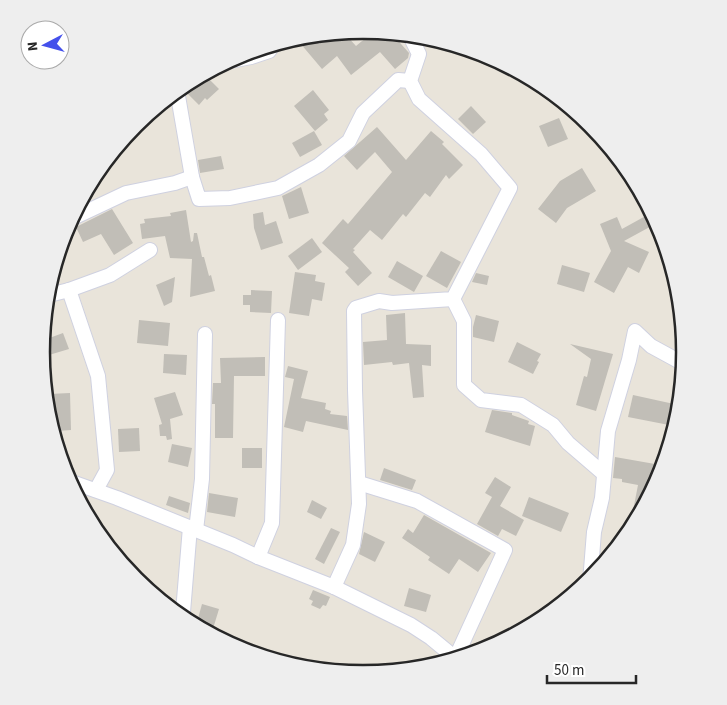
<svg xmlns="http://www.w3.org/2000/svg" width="727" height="705" font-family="'Source Sans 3',sans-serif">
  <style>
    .building { fill: #c1beb7 }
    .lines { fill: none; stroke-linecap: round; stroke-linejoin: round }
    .street-casing { stroke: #cfd1e0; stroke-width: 16 }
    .street { stroke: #fff; stroke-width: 14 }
    .rim { fill: none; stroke: #272727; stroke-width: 2.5 }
  </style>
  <rect width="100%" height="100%" fill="#e9e4da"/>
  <!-- building -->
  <g class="building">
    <polygon points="373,32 394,36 409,53 408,58 395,69 380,52 351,75 337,56 322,69 300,43 316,40 319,44 326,37 345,34 356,46"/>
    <polygon points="207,77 219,89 207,100 205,98 199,105 185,91"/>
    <polygon points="313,90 329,110 324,114 328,120 315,131 294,106"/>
    <polygon points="471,106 486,122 473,134 458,119"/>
    <polygon points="559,118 568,139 548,147 539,126"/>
    <polygon points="377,127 406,160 431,131 444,142 442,144 463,165 449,179 446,175 430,197 425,193 406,217 403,214 382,240 370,230 353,249 355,250 353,252 372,273 358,286 345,272 349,268 322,243 343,219 348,224 392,172 375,152 357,170 344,156"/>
    <polygon points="314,131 322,145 300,157 292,143"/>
    <polygon points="221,156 224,169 200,173 198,160"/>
    <polygon points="582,168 596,191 567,208 556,223 538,209 560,181"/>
    <polygon points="301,187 309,213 289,219 282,196"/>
    <polygon points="112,209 133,243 114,255 101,234 83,242 76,227"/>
    <polygon points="186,210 191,242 193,241 194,233 197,233 202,257 204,257 209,276 211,275 215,291 190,297 192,259 170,258 165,236 142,239 140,224 145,223 144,219 171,216 170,213"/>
    <polygon points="263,212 265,225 276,221 283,243 261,250 254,228 253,214"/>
    <polygon points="651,213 657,223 624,241 649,252 639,273 628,267 614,293 594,282 611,251 600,224 617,217 622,229"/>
    <polygon points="312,238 322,252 298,270 288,256"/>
    <polygon points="441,251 461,262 447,288 426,276"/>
    <polygon points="397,261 423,276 414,292 388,277"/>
    <polygon points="562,265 590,273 584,292 557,284"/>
    <polygon points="295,272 316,275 315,281 325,283 322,301 312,299 309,316 289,313"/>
    <polygon points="476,273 489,276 487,285 472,282"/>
    <polygon points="175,277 172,302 164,306 156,285"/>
    <polygon points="251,290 272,291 271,313 250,312 250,305 243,305 243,295 251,295"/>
    <polygon points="405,313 406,344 431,345 431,366 422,365 424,397 413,398 409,363 393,365 392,362 364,365 363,342 387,340 386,315"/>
    <polygon points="476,315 499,321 494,342 473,337 473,327"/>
    <polygon points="139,320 170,323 168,346 137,343"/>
    <polygon points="63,333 69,349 49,355 44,340"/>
    <polygon points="517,342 541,354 537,361 539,362 533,374 508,362"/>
    <polygon points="570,344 613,354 596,411 576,405 584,376 587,377 591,359"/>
    <polygon points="164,354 187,355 186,375 163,373"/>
    <polygon points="265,357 265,376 234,376 233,438 215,438 215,404 212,404 213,383 221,383 220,358"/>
    <polygon points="288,366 308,371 301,398 326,403 325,409 331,411 330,414 347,416 348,430 306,421 303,432 284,427 294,379 285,377"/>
    <polygon points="175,392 183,415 170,419 172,439 167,440 166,436 160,436 159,425 162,424 154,398"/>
    <polygon points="70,393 71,430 57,431 49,394"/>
    <polygon points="633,395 674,404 669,425 628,417"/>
    <polygon points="492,410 512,413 512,415 529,421 528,424 535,426 530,446 485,432"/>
    <polygon points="139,428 140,451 119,452 118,429"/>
    <polygon points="172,444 192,448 188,467 168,462"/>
    <rect x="242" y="448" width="20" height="20"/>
    <polygon points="615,457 655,464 651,492 631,521 638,485 622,482 622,479 613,478"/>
    <polygon points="384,468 416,480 412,490 380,480"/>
    <polygon points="495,477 511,487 500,506 524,520 516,536 502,529 498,536 477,524 492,497 485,493"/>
    <polygon points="209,493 238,498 235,517 207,512"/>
    <polygon points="169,496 190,503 188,513 166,505"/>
    <polygon points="529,497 569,513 561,532 522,516"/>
    <polygon points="312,500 327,508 321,519 307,512"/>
    <polygon points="424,515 491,553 478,572 459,559 449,574 428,560 430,557 402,538 408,529 413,533"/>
    <polygon points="331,528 340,532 324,564 315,559"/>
    <polygon points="364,532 385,542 375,562 359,554"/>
    <polygon points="409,588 431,595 426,612 404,606"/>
    <polygon points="313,590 330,597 326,606 323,605 320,609 311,605 313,601 309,599"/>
    <polygon points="202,604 219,609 212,632 197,622"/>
  </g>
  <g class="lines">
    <defs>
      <g id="street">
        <polyline points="230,61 251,57 269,51 271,48"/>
        <polyline points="192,177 199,199 230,198 278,188 319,165 349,141 363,113 398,80 410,81"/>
        <polyline points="73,218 126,193 175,183 192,177 178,96"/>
        <polyline points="69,290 98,376 107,470 96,490"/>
        <polyline points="53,294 69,290 110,275 150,250"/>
        <polyline points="453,299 464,321 464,385 481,400 521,405 553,425 568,443 604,474"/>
        <polyline points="69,481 117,498 233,545 258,557 334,587 411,625 431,638 454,657"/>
        <polyline points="359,483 417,501 505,550 456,657"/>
        <polyline points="196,530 202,479 205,334"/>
        <polyline points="258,557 272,523 278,320"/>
        <polyline points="590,582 594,532 602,498 608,431 629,360 635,331 651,346 684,364"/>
        <polyline points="334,587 353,545 359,504 355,390 354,311 356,308 379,301 392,303 453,299 510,188 481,154 419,99 410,81 419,54 412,40"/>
        <polyline points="183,612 190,527"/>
      </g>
    </defs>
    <!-- street casing -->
    <use href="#street" class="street-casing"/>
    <!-- street -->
    <use href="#street" class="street"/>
  </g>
  <!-- crop -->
  <path d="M0 0H727V705H0ZM50 352a313 313 0 1 1 626 0a313 313 0 1 1-626 0Z" fill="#eee" fill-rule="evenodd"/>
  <path class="rim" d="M50 352a313 313 0 1 1 626 0a313 313 0 1 1-626 0Z"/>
  <!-- north arrow -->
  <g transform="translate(45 45) rotate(264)"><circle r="24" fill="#ffffff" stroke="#a9a9a9"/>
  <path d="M0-4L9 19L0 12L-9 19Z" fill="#4450eb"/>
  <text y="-8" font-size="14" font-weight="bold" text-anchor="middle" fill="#272727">N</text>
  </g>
  <!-- scale -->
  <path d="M547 675v8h89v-8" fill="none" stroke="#272727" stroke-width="2.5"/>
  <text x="554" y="675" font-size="15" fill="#272727" stroke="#ffffff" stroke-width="4" paint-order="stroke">50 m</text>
</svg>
